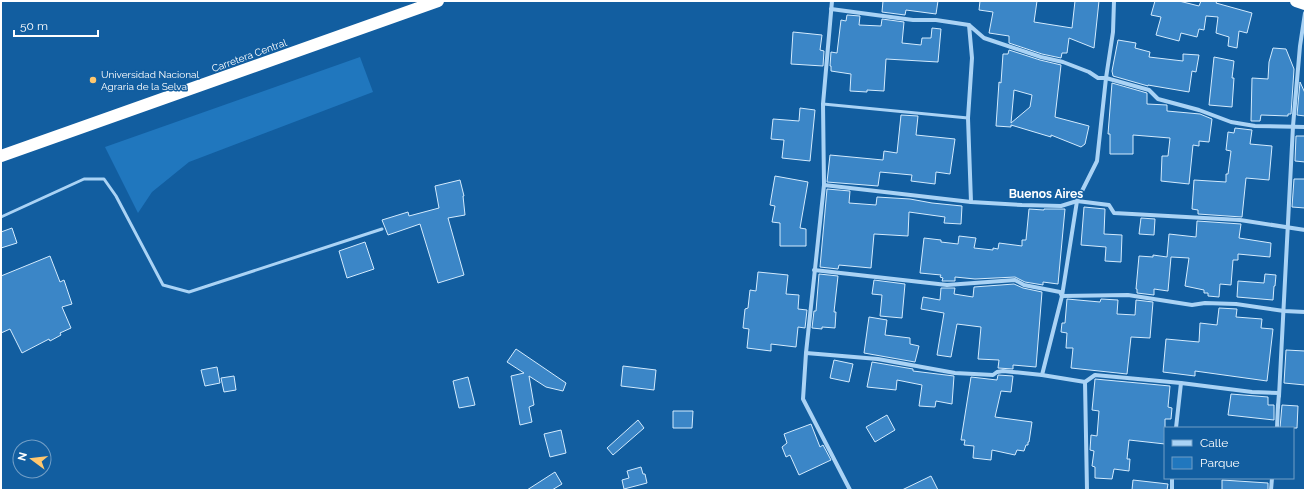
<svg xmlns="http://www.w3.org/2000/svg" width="1306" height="491" font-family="Raleway,sans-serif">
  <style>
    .green { fill: #2077be }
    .building { fill: #3b86c7; stroke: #d3ebfe; fill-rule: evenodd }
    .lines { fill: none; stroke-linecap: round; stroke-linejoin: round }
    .lane { stroke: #aad3f5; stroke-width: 3 }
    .street { stroke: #aad3f5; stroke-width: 4 }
    .highway { stroke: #fff; stroke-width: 12 }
    .poi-dot { fill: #ffc76e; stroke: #125ea0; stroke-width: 1.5 }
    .labels { text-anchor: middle; stroke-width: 3; stroke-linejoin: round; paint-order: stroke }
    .street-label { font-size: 10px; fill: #fff; stroke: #125ea0 }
    .poi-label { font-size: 10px; fill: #fff; stroke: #125ea0; text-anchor: start }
    .quarter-label { font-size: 12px; font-weight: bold; fill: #fff; stroke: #125ea0 }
  </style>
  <rect width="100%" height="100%" fill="#125ea0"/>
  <!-- green -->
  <polygon class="green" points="360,57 373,92 189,162 152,192 138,213 105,147"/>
  <!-- building -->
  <g class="building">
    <polygon points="883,1 938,1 936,14 906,10 905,15 882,12"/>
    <polygon points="980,1 1037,1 1034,22 1072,28 1075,1 1099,1 1094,48 1069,38 1067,53 1062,53 1061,58 1042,54 1009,43 1009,36 989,33 993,12 979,10"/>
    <polygon points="1155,1 1179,1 1199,6 1201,1 1217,1 1216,3 1252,13 1247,33 1239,31 1237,48 1228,46 1229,37 1216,33 1218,17 1206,16 1204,30 1199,29 1197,37 1181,33 1179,41 1156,35 1161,17 1151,15"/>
    <polygon points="847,15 860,16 859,25 881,26 882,19 904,22 902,43 921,45 922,38 931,38 932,28 941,29 938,62 886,59 884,91 867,90 867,92 850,91 851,74 831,71 831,66 830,66 831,52 837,53 841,20 846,21"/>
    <polygon points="793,32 822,35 820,50 824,51 823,66 791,64"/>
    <polygon points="1118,40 1136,43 1135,48 1150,52 1149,57 1183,61 1183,54 1199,55 1196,72 1192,71 1189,92 1148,85 1148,86 1113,76 1112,71"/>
    <polygon points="1273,48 1286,49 1294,69 1291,114 1288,114 1288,116 1261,115 1260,121 1251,121 1252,78 1268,79 1269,62"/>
    <path d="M 1009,50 L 1040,60 L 1061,65 L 1055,117 L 1089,126 L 1085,144 L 1081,147 L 1051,135 L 1051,137 L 1011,125 L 1011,127 L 996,126 L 999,82 L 1001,83 L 1003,54 L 1008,54 ZM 1014,90 L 1032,95 L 1030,107 L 1011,123 Z"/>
    <polygon points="1214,57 1234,61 1232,78 1234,78 1232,107 1209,105"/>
    <polygon points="1300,82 1305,93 1305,116 1297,115"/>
    <polygon points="1112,83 1147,93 1147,104 1167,105 1167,111 1200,114 1212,119 1209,142 1199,141 1199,146 1193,145 1189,184 1161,181 1162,156 1168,156 1170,138 1133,135 1133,154 1110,154 1110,134 1108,134"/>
    <polygon points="800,108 815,110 810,161 782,158 784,140 771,139 773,119 799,121"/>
    <polygon points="901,115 918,116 916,135 955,139 950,174 936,172 935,184 911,181 912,175 880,172 878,186 827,182 830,155 883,160 884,151 897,153"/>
    <polygon points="1235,128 1252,130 1250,144 1272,146 1269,180 1246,178 1242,217 1198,214 1198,210 1192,209 1194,180 1226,182 1226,174 1228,174 1231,151 1226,150 1228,132 1234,133"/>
    <polygon points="1296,136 1305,136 1305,162 1295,161"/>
    <polygon points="775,176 808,182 800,228 806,229 806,246 780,246 780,223 772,222 775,206 770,205"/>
    <polygon points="1294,179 1305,179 1305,208 1292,207"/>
    <polygon points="460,180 464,196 463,196 465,215 448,218 464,275 438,283 420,224 388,235 382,220 408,212 409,216 439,208 435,186"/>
    <polygon points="827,189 850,191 849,203 876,205 877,197 910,199 932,203 962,206 961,224 944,223 945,217 909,212 908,236 874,234 871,268 839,265 838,269 820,267"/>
    <polygon points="1084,207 1105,209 1104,234 1122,235 1121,262 1105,261 1106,247 1081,245"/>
    <polygon points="1029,209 1044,210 1044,209 1065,209 1058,284 1043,282 1043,285 1025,282 1015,277 975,279 955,277 955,281 942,281 943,278 940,277 941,275 920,273 924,238 941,240 941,242 958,244 959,236 976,238 974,248 993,250 993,248 998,249 999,243 1022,246 1022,240 1026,240"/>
    <polygon points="1141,218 1155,219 1154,235 1139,234"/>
    <polygon points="1197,221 1241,224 1239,238 1271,243 1270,257 1238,254 1238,260 1233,260 1231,285 1220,284 1219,297 1208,296 1208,293 1204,293 1204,290 1185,286 1189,258 1171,257 1168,291 1154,289 1154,295 1137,293 1137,289 1136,289 1139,256 1153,257 1153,255 1167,257 1169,234 1196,237"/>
    <polygon points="12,228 17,243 1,248 1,232"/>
    <polygon points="365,242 374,269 347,278 339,251"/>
    <polygon points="50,256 60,282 64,280 72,304 62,307 71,328 60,333 61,335 50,341 49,339 22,353 10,329 1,333 1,276"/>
    <polygon points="758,272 788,275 786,294 799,295 798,309 807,310 805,328 798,327 796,347 771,344 771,351 747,348 749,329 743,328 745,309 748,308 750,290 756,291"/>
    <polygon points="819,274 838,276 834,312 836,312 835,328 822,327 822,329 812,328 814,311 816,311"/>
    <polygon points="1265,274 1276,275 1275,286 1274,286 1273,300 1237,297 1238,281 1264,283"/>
    <polygon points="874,280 905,284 902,318 880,316 882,295 872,294"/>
    <polygon points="1014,284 1023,288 1042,292 1036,367 1013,365 1013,369 998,368 999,360 978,359 981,327 957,324 951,357 937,355 944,313 921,309 923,297 940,300 941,288 955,288 954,294 973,297 974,287"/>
    <polygon points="1067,299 1100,302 1101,299 1118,300 1117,314 1135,315 1136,300 1153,302 1150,338 1131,337 1127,374 1071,368 1073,348 1066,348 1067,333 1061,332 1062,323 1065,323"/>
    <polygon points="1219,308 1237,309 1236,317 1262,319 1261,328 1273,329 1267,381 1195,371 1195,376 1163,372 1166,339 1199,342 1200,323 1217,325"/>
    <polygon points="869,317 887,320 885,335 910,338 910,344 919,346 915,362 864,353"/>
    <polygon points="516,349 566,383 563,391 546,387 529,376 534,405 529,407 532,422 520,425 511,376 524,373 507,362"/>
    <polygon points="1286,350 1305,351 1305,385 1284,383"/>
    <polygon points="834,360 853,364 849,382 830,378"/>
    <polygon points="872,362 913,369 913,371 954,376 952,404 936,401 935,407 919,406 922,385 897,380 896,390 867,387"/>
    <polygon points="623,366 656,370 654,390 621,386"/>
    <polygon points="217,367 220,383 205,386 201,370"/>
    <polygon points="998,375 1013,376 1011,392 1001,391 995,417 1032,422 1029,442 1028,442 1028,445 1026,445 1024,451 1017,450 1015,455 992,450 991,460 973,458 974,446 964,445 965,440 961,440 971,377 997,380"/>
    <polygon points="234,376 236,390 224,392 221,378"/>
    <polygon points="468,377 475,405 459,408 453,381"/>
    <polygon points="1095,379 1170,386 1168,407 1172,408 1171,419 1165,419 1165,444 1129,440 1127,459 1130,459 1129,471 1114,469 1112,479 1095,478 1095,467 1092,466 1094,451 1090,450 1091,435 1097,436 1099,411 1092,410"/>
    <polygon points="1231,394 1268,397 1268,405 1274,405 1274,420 1228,415"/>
    <polygon points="1282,405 1298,406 1297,428 1280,428"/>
    <polygon points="673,411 693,411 692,428 673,428"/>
    <polygon points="887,415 895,430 875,442 866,427"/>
    <polygon points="638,420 644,428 613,455 607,448"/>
    <polygon points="811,424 820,447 823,445 831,460 799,475 790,455 786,457 782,447 787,443 784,434"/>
    <polygon points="561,430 566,453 550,457 544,434"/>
    <polygon points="641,467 643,474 645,474 647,483 624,489 622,480 629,478 627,471"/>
    <polygon points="555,472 562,484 552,490 527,490"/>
    <polygon points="931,476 938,490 902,490"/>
    <polygon points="1133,480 1168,484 1167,490 1132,490"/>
    <polygon points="1222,480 1268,483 1268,490 1222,490"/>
  </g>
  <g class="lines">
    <!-- lane -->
    <g class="lane">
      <polyline points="823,104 968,118"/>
      <polyline points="1,217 84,179 104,179 116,196 163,285 189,292 382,229"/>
    </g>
    <!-- street -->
    <g class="street">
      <polyline points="832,1 823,104 824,185 806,353 803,399 850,490"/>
      <polyline points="831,9 913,20 936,20 969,25"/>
      <polyline points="824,185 971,202 1022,205 1061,206 1077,201 1109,205 1114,213 1240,220 1305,230"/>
      <polyline points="971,202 968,118 972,58 969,25 984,38 1041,57 1063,62 1089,72 1098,78 1106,78 1149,90 1158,99 1199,110 1231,122 1255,126 1305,127"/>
      <polyline points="814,270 947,285 1015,280 1024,285 1060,292 1062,296 1128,295 1192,305 1205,303 1236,304 1284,311 1305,312"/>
      <polyline points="806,353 878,359 955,373 993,375 997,372 1003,371 1042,375 1085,382 1095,375 1181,383 1252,392 1279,393 1278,407"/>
      <polyline points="1042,375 1062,296 1077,201 1097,161 1106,78 1113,32 1114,1"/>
      <polyline points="1085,382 1087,490"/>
      <polyline points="1279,396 1293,126 1300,46 1305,13"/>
      <polyline points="1176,428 1181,383"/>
      <polyline points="1277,428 1278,405"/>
      <polyline points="1172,490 1172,478"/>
      <polyline points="1271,490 1272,478"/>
    </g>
    <!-- highway -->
    <g class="highway">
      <polyline points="1296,1 1305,4"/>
      <polyline points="1,156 438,1"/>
    </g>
  </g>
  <!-- markers -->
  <circle class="poi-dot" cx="93" cy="80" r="4"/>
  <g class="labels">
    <!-- street labels -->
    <g class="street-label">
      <text transform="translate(249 55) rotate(-20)" y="4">Carretera Central</text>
    </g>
    <!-- poi labels -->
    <g class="poi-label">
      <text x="101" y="78">Universidad Nacional<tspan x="101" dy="12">Agraria de la Selva</tspan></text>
    </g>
    <!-- quarter labels -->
    <g class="quarter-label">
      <text x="1046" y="198">Buenos Aires</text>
    </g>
  </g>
  <!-- border -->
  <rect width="1306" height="491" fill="none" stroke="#ffffff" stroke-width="4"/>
  <!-- legend -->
  <rect x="1164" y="427" width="130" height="52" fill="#125ea0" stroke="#719ec6"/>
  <rect x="1172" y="440" width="20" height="6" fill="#aad3f5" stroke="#719ec6"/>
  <text x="1200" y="447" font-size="12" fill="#ffffff">Calle</text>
  <rect x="1172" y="457" width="20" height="12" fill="#2077be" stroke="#719ec6"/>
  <text x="1200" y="467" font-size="12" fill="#ffffff">Parque</text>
  <!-- north arrow -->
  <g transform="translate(32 459) rotate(285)"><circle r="19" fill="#125ea0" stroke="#719ec6"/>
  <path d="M0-3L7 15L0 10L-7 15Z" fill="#ffc76e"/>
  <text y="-6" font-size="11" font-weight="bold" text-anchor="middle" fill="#ffffff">N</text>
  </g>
  <!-- scale -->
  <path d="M14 30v6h84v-6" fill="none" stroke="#ffffff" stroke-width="2"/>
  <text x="20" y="30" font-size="12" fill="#ffffff" stroke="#125ea0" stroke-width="3" paint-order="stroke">50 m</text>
</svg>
